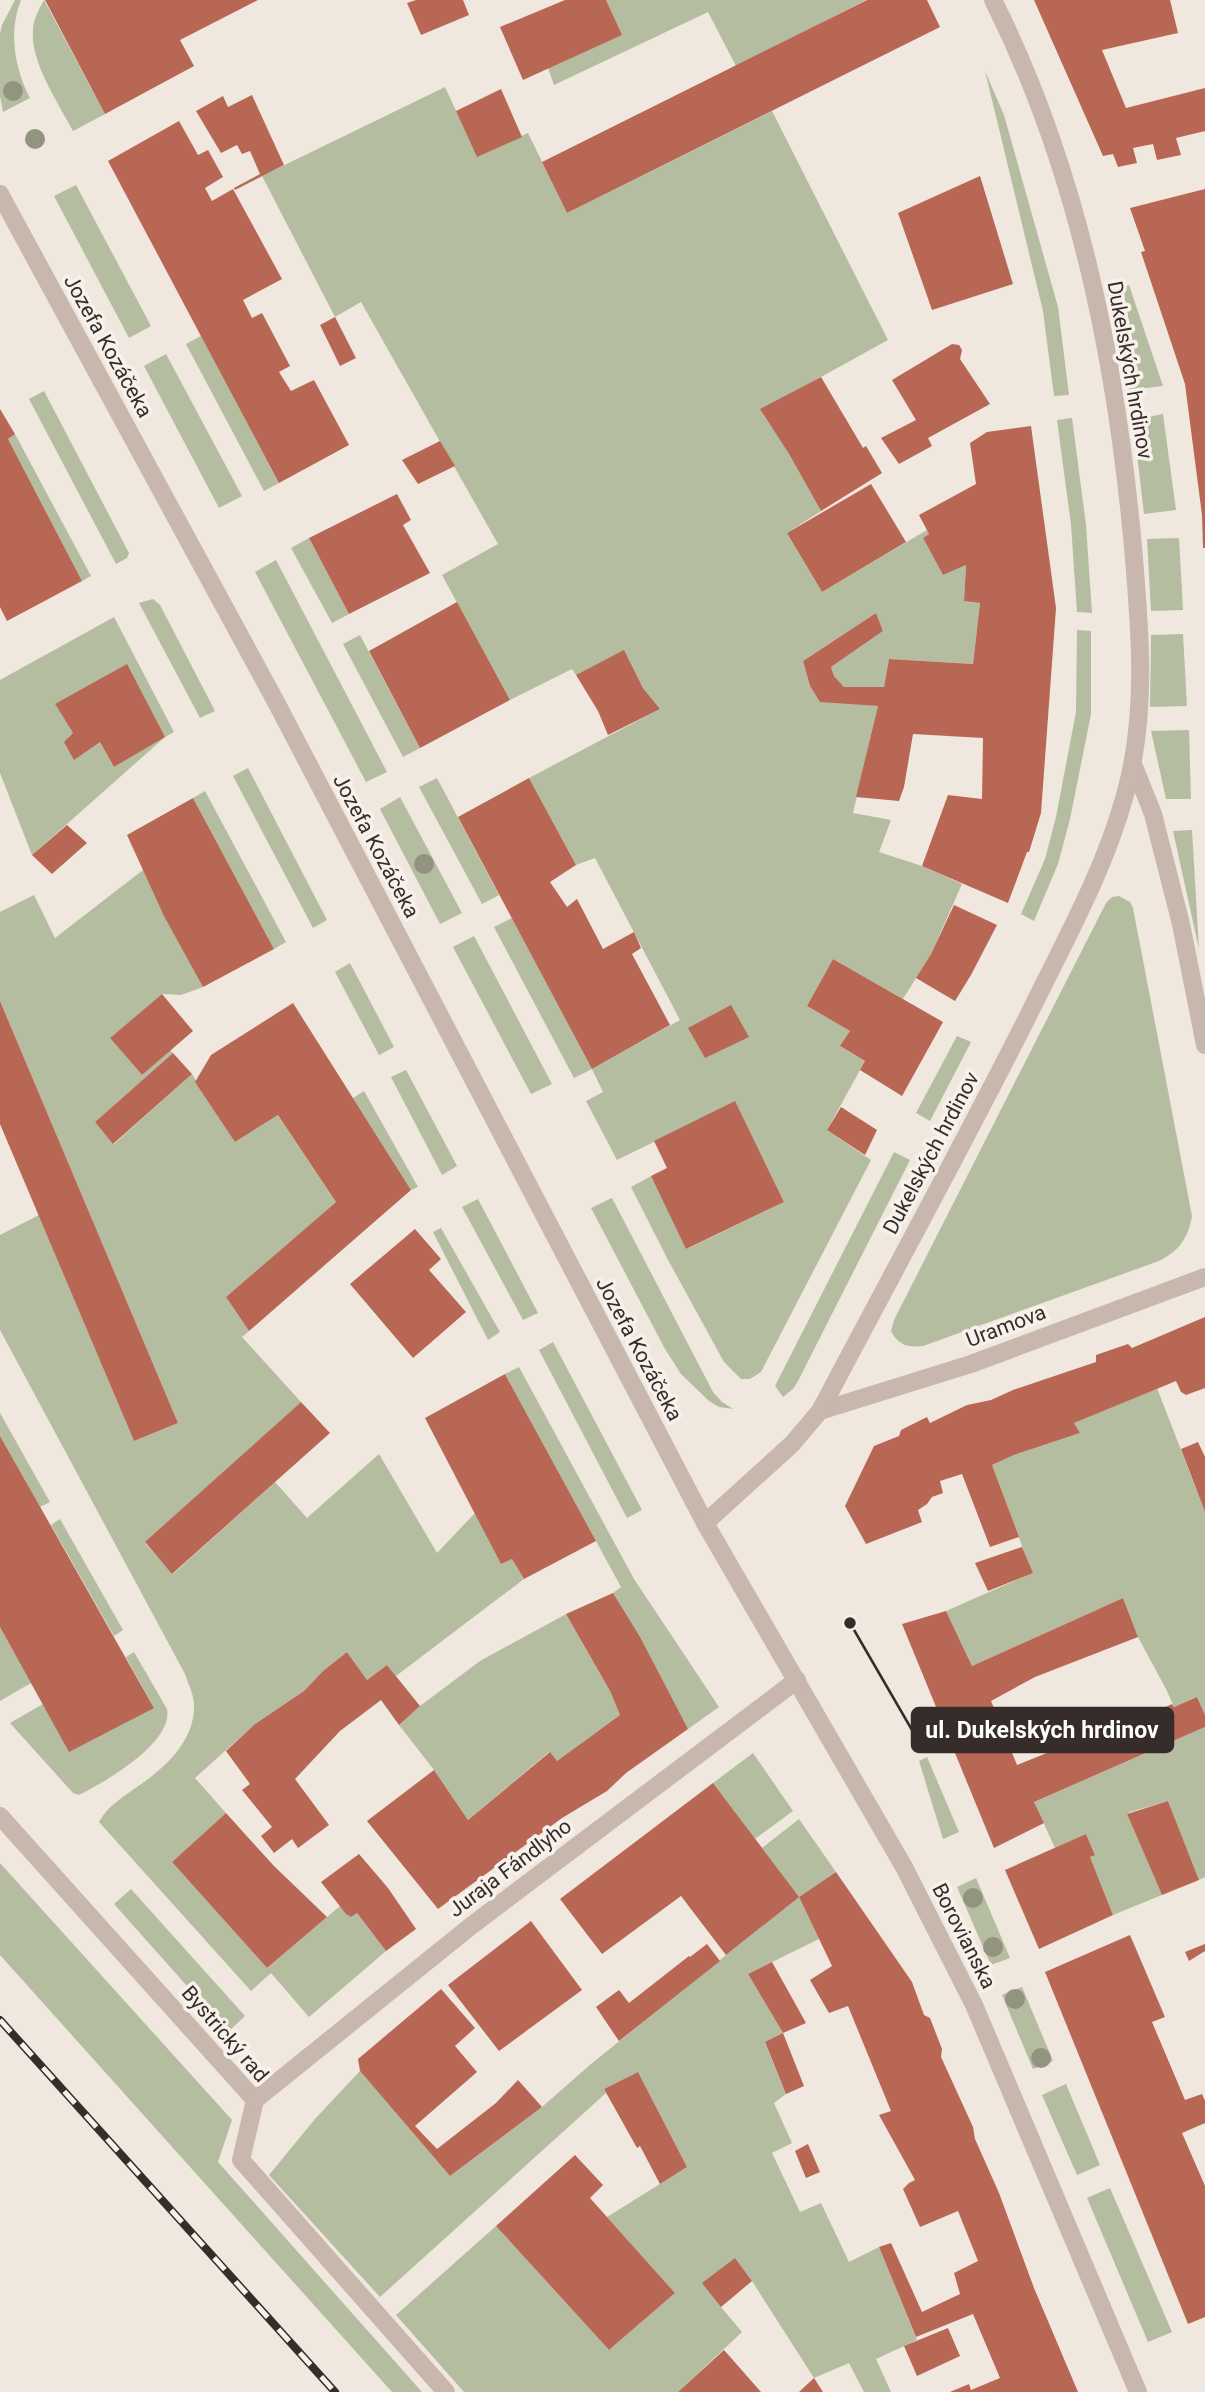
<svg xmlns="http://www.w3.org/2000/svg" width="1205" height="2392" font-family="Roboto,sans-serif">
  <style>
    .green { fill: #b5bda0; fill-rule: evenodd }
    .building { fill: #b86754 }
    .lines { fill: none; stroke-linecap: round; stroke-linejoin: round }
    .street { stroke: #c7b7ac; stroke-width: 18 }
    .rail-casing { stroke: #362d2a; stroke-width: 8 }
    .rail { stroke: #f8f1eb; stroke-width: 5; stroke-dasharray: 16; stroke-linecap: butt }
    .tree { fill: #93947f }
    .labels { text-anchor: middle; stroke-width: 7; stroke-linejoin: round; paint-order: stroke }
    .street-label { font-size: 21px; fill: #362d2a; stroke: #f8f1eb }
    .leader { fill: none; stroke: #362d2a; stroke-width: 2.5 }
    .callout-dot { fill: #362d2a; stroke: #f8f1eb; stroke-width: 2.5 }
    .callout { fill: #362d2a; stroke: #362d2a; stroke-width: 2.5 }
    .callout-label { font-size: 23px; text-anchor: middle; font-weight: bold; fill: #fff }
  </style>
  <rect width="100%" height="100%" fill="#f0e7df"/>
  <!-- green -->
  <g class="green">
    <path d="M 15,0 L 21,0 C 8,32 15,69 30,98 L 3,112 L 0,96 L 0,33 L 2,25 Z"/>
    <path d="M 44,0 L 105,114 L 73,131 C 59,104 30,62 33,30 C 33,20 39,9 44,0 Z"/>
    <polygon points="606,0 866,0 736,66 708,12 554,85 548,68 621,35"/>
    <polygon points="985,71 1004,115 1058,307 1069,395 1054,396 1043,311"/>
    <polygon points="445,87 477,156 528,133 567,213 772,111 888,340 761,410 789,454 821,511 787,533 822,592 927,530 929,534 923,538 943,575 966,565 964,601 980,603 973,664 889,659 884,687 844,687 834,676 831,667 883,631 876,613 803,661 810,686 820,701 878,706 853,813 891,820 879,852 922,866 962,884 931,954 903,999 833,959 807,1006 850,1031 841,1047 865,1061 827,1130 871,1160 761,1372 750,1379 741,1379 724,1362 667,1258 631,1187 651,1176 687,1249 784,1202 735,1102 617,1160 586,1101 603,1092 592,1069 574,1078 494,927 512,918 592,1069 680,1020 595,858 576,865 529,778 660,709 643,688 624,651 576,675 572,669 510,700 442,575 498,544 361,302 335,317 262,176"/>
    <polygon points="76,185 151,326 129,338 54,196"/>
    <polygon points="1129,285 1163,386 1129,390 1107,291"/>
    <polygon points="201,336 279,483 264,491 186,344"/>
    <polygon points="166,354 242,496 219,508 144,366"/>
    <polygon points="44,391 129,553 127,558 116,564 29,399"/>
    <polygon points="1163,414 1176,510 1144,514 1133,420"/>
    <polygon points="1072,418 1086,525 1092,613 1077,612 1071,525 1057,420"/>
    <polygon points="15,434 91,576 82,581 8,439"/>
    <polygon points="309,538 349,614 332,623 291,548"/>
    <polygon points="1179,538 1183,610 1151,611 1147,539"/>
    <polygon points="276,560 387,772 366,782 255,572"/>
    <polygon points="153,599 160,605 215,711 200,718 139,603"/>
    <path d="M 114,617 L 174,732 L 165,737 L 32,855 L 0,773 L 0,680 ZM 55,704 L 164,737 L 114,767 L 100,742 L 73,733 Z"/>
    <polygon points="1077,630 1091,631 1091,714 1070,819 1058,864 1034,921 1021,914 1045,859 1056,817 1076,712"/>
    <polygon points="1183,634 1187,706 1150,707 1151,635"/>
    <polygon points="360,635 420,748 403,757 343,644"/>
    <polygon points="1189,730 1191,799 1166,799 1151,731"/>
    <polygon points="248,768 327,920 313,928 233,776"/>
    <polygon points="437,778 499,895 482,904 419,787"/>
    <polygon points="205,791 286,942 274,949 193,798"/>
    <polygon points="400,797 462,913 440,924 380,809"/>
    <polygon points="1192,830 1199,949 1173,831"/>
    <path d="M 143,870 L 203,987 L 181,995 L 162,994 L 110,1038 L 142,1075 L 170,1050 L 173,1053 L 95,1122 L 114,1144 L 192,1074 L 235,1142 L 278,1115 L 336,1202 L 226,1297 L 249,1331 L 242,1337 L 301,1402 L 145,1543 L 173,1574 L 275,1482 L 307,1518 L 379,1454 L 437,1553 L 475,1513 L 501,1564 L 512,1559 L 524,1579 L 396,1676 L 387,1665 L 367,1680 L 347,1652 L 323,1671 L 304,1691 L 255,1724 L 195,1778 L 226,1813 L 172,1862 L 267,1968 L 340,1906 L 351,1917 L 357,1913 L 386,1951 L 309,2017 L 271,1973 L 251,1991 L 99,1822 C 107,1807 120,1799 134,1789 C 162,1770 195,1743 194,1705 C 194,1695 188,1683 185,1674 L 0,1330 L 0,1235 L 39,1215 L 134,1441 L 178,1423 L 0,1001 L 0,912 L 34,895 L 55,938 Z"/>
    <path d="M 1119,896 L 1130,902 L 1133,908 L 1192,1216 C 1188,1238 1179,1251 1159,1261 L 923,1346 C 908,1348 898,1345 891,1331 L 894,1320 L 1106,903 L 1112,897 Z"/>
    <polygon points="474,936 552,1084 531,1094 453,947"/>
    <polygon points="350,963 394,1047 379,1055 335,972"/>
    <polygon points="957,1036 971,1042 930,1121 916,1113"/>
    <polygon points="406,1070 457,1166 442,1175 391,1077"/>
    <polygon points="364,1091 418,1187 411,1190 353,1098"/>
    <polygon points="894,1152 910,1160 798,1381 793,1389 783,1397 775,1386"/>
    <polygon points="612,1198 713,1392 722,1402 733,1409 719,1407 709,1401 681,1374 665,1349 591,1208"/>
    <polygon points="478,1199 538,1313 523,1320 462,1207"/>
    <polygon points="441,1228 500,1332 488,1340 433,1232"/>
    <polygon points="553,1342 642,1510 627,1518 539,1350"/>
    <polygon points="519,1367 634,1579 719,1707 688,1729 613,1593 621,1587 505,1374"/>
    <polygon points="1157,1388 1205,1512 1205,1715 1197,1697 1174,1707 1166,1689 1138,1637 1123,1598 972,1666 946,1611 1032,1573 992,1465 1014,1455 1080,1433 1074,1423"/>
    <polygon points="0,1413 50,1502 40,1507 0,1436"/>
    <polygon points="60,1519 123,1630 114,1636 51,1525"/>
    <polygon points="566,1614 610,1691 620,1715 557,1761 549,1752 468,1820 434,1770 399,1725 420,1706 480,1661"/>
    <polygon points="0,1627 31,1683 0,1701"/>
    <path d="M 134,1652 L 167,1709 C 174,1742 105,1782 79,1795 L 73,1793 L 10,1723 L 43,1704 L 154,1708 L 126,1657 Z"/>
    <polygon points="1205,1727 1205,1877 1199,1880 1168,1801 1130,1812 1127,1814 1162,1895 1113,1915 1090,1857 1095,1854 1086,1834 1055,1848 1034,1802"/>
    <polygon points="753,1753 793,1811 755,1839 713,1783"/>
    <polygon points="927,1757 959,1832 943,1839 919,1761"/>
    <polygon points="799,1819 836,1872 799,1897 819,1939 748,1974 783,2033 765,2043 786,2094 774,2103 792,2143 772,2153 800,2212 821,2203 849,2262 879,2247 917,2340 876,2359 891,2392 864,2392 849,2363 814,2378 752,2281 735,2258 721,2307 742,2332 678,2392 464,2392 396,2315 496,2226 609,2350 675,2293 607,2217 687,2167 638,2072 604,2089 606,2093 380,2297 269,2175 315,2119 360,2071 450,2176 542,2107 591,2064 798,1897 762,1848"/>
    <polygon points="0,1863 232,2120 218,2162 422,2392 392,2392 0,1955"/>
    <polygon points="976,1878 1010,1958 991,1965 957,1887"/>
    <polygon points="131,1889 245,2016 228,2032 114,1904"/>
    <polygon points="1022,1987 1053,2061 1033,2069 1002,1995"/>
    <polygon points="1066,2084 1100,2165 1077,2175 1042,2095"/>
    <polygon points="1110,2188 1172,2332 1148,2342 1087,2198"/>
  </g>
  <!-- building -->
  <g class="building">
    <polygon points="45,0 258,0 180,40 194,66 105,114"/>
    <polygon points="416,0 463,0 469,15 421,35 407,3"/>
    <polygon points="565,0 606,0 622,35 523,80 500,27"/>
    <polygon points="867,0 927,0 940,27 567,213 542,162"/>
    <polygon points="1034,0 1170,0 1178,33 1102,50 1126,108 1205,88 1205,131 1176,138 1181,155 1157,160 1153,144 1133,148 1137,163 1118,167 1113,154 1103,156"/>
    <polygon points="501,89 522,137 477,157 456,111"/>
    <polygon points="252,95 284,165 235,190 234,188 260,174 250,151 242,154 237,145 221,153 196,111 223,96 228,107"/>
    <polygon points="179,121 198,155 208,150 223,177 205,188 212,201 233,189 282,279 243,300 252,318 262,313 290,366 279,372 291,391 314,380 349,445 279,483 108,161"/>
    <polygon points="980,176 1013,284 932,310 898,213"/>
    <polygon points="1205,189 1205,548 1203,548 1202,515 1185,384 1141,252 1145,251 1130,208"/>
    <polygon points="335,317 356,358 340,366 320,325"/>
    <polygon points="952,344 959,345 962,350 960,359 990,404 928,438 932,446 899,464 881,438 916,420 892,380"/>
    <polygon points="821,377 863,448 866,446 882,473 821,511 789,454 760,409"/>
    <polygon points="0,409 15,434 8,439 82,581 7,621 0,607"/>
    <polygon points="1031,426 1056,608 1041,813 1029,852 1027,852 1008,903 922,866 948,795 982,799 983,738 913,734 904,787 899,801 856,797 878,706 820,702 810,686 803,661 876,613 883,631 831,667 834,676 844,687 884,687 889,659 973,664 980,603 964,601 966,565 943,575 923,538 929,534 919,515 976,484 970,443 987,432"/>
    <polygon points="440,441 455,466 418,484 402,460"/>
    <polygon points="871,484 906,542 822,592 787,533"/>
    <polygon points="397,494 411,520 403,525 430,573 349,614 309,538"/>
    <polygon points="457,602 510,700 420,748 369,651"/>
    <polygon points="624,650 643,688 660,709 608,735 598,711 576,675"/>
    <polygon points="127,664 165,737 114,767 100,742 74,760 64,742 73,733 55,704"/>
    <polygon points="529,778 576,865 550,882 567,907 577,899 603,949 634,932 641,948 632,954 670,1025 592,1069 458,817"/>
    <polygon points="193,798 274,949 203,987 164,916 127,835"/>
    <polygon points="67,825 87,843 52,874 32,855"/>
    <polygon points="954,905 997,925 971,975 955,1001 916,978 931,954"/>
    <polygon points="833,959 943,1022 902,1096 860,1070 865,1061 840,1046 850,1031 807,1006"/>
    <polygon points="162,994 193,1031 142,1075 110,1038"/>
    <polygon points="0,1001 178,1423 134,1441 0,1124"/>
    <polygon points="293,1003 411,1190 249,1331 226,1297 336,1202 278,1115 235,1142 195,1082 211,1055"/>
    <polygon points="731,1005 749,1037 705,1058 688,1028"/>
    <polygon points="173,1053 192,1074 113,1144 95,1122"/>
    <polygon points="735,1101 784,1202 686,1249 651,1176 667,1168 654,1141"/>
    <polygon points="841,1107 877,1130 865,1155 827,1130"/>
    <polygon points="415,1229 441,1259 429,1270 466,1312 413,1358 350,1284"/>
    <polygon points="1205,1317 1205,1388 1186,1395 1181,1392 1176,1381 1074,1423 1080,1433 1014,1455 992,1465 1019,1537 990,1547 962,1474 940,1481 943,1493 932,1497 927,1504 918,1510 922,1522 866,1544 845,1506 874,1446 899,1436 901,1430 927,1417 930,1423 967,1405 991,1400 1013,1390 1096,1362 1096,1355 1128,1344 1132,1348"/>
    <polygon points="505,1374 596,1541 524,1579 512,1559 501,1564 425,1418"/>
    <polygon points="301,1402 330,1433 172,1574 145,1542"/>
    <polygon points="0,1436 154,1708 69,1752 0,1627"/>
    <polygon points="1198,1442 1205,1457 1205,1512 1181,1449"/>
    <polygon points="1022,1547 1033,1573 988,1591 975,1563"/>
    <polygon points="613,1593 640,1637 688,1729 626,1773 607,1791 562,1818 438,1909 367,1821 434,1770 468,1820 550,1752 557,1761 620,1715 610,1691 566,1614"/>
    <polygon points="1123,1598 1138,1637 1035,1677 991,1701 1017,1765 1104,1730 1108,1734 1172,1704 1174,1707 1197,1697 1205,1715 1205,1727 1034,1802 1044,1823 994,1848 902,1624 946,1611 972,1666"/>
    <polygon points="347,1652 367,1680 387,1665 420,1706 399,1725 381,1700 340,1731 295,1779 329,1825 298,1848 292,1839 274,1853 261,1836 272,1827 242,1790 250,1784 226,1751 255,1724 304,1691 323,1671"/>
    <polygon points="713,1783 799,1897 726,1955 681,1896 602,1954 560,1899"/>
    <polygon points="1168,1801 1199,1880 1162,1895 1127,1814"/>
    <polygon points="226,1813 274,1866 327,1917 267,1968 172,1862"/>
    <polygon points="1086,1834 1095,1855 1090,1857 1113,1915 1039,1949 1005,1870"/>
    <polygon points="359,1854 388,1888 416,1929 386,1951 357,1913 351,1917 346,1914 321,1882"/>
    <polygon points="836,1872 912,1982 924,2015 930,2018 942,2049 941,2057 973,2127 975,2139 999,2193 1034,2288 1078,2392 950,2392 969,2384 971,2390 1000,2378 973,2314 916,2337 879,2247 891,2243 922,2312 960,2294 954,2273 978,2261 958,2211 920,2227 903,2189 909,2183 915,2180 879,2115 891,2111 848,2006 829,2013 810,1980 832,1966 799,1897"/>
    <polygon points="531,1921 582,1990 499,2051 448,1985"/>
    <polygon points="1130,1935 1165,2017 1152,2022 1185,2100 1202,2094 1205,2101 1205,2123 1182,2133 1205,2186 1205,2317 1188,2324 1045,1972"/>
    <polygon points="707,1944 720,1961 619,2041 596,2007 619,1990 629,2003 689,1956 690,1957"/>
    <polygon points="1205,1944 1205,1951 1189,1961 1185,1952"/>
    <polygon points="772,1962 806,2023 783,2033 804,2086 786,2094 765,2042 783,2033 748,1974"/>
    <polygon points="441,1989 475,2028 455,2046 477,2072 415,2126 437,2149 496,2103 518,2080 542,2107 450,2176 360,2071 358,2059"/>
    <polygon points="638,2072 687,2167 660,2184 640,2146 637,2148 604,2089"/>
    <polygon points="808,2144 820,2172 806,2178 795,2151"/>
    <polygon points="575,2155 603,2185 590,2198 675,2293 609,2350 496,2226"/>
    <polygon points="735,2258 752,2281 721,2307 702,2283"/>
    <polygon points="948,2328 960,2356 917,2376 904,2346"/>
    <polygon points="724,2350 761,2392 678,2392"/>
    <polygon points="814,2378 823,2392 799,2392"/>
  </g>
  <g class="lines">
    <!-- street -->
    <g class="street">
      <polyline points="0,194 276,702 705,1523 904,1867 974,2005 1138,2392"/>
      <polyline points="1133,764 1153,814 1181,924 1205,1045"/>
      <polyline points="820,1411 971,1364 1205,1277"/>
      <path d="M 705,1523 L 792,1444 L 820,1411 C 889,1280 961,1149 1028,1016 C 1063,944 1104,872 1125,795 C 1148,714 1140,629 1133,547 C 1116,360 1078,169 993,0"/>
      <polyline points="0,1816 255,2100 241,2160 446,2392"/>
      <polyline points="255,2100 471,1926 797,1680"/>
    </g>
    <defs>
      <polyline id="rail" points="0,2020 335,2392"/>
    </defs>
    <!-- rail casing -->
    <use href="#rail" class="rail-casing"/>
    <!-- rail -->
    <use href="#rail" class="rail"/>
  </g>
  <!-- trees -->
  <g class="tree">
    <circle cx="13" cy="91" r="10"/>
    <circle cx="35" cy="139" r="10"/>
    <circle cx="424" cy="864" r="10"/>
    <circle cx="973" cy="1898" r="10"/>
    <circle cx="993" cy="1947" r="10"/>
    <circle cx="1015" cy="1999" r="10"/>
    <circle cx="1041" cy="2058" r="10"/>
  </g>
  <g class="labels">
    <!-- street labels -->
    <g class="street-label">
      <text transform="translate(108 346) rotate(61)" y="7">Jozefa Kozáčeka</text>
      <text transform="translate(1130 370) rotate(80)" y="7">Dukelských hrdinov</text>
      <text transform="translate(376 846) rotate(62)" y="7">Jozefa Kozáčeka</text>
      <text transform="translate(931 1153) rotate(-62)" y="7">Dukelských hrdinov</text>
      <text transform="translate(1006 1326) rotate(-21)" y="7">Uramova</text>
      <text transform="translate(639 1349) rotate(62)" y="7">Jozefa Kozáčeka</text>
      <text transform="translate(510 1868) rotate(-37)" y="7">Juraja Fándlyho</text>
      <text transform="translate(964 1936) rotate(63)" y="7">Borovianska</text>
      <text transform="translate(225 2034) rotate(49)" y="7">Bystrický rad</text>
    </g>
  </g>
  <!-- callouts -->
  <path class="leader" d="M850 1623L912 1730"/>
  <circle class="callout-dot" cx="850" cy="1623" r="7"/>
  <rect class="callout" x="912" y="1708" width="261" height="44" rx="7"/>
  <g class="callout-label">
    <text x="1042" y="1738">ul. Dukelských hrdinov</text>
  </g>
</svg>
